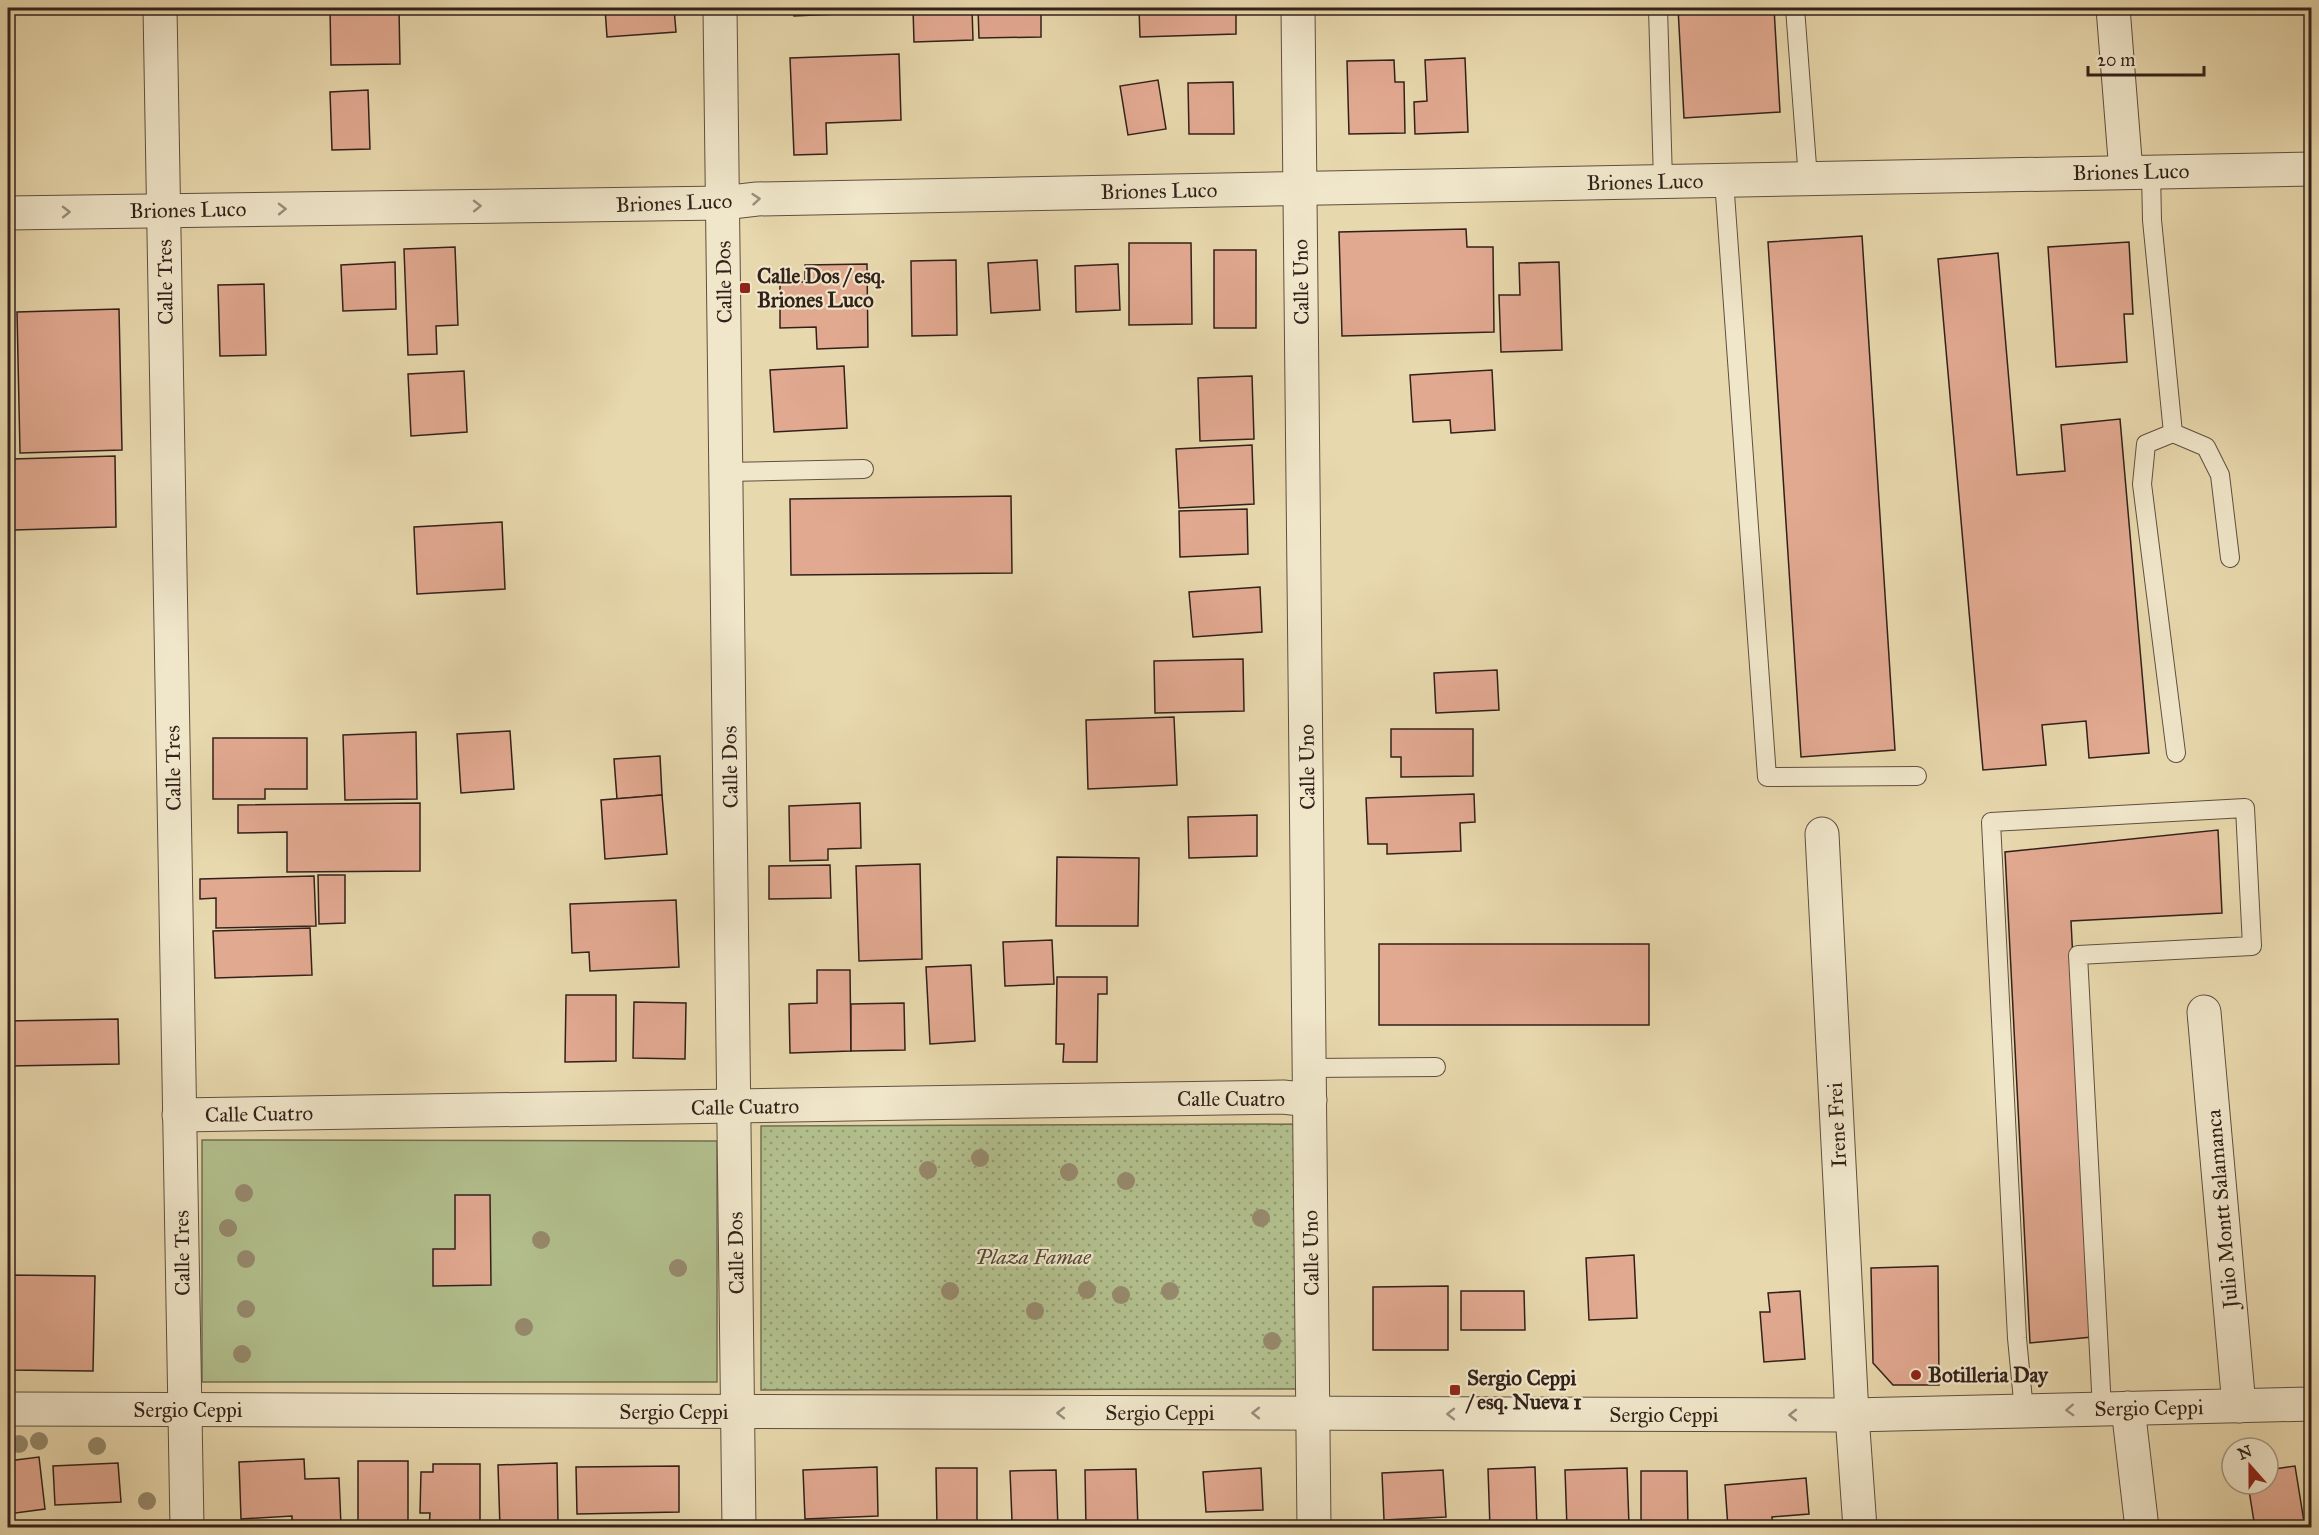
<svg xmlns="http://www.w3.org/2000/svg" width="2319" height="1535" font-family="'IM FELL Great Primer',serif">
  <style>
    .grass { fill: #b2bf8d; stroke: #727054; stroke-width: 1.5 }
    .park { fill: url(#park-dots); stroke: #727054; stroke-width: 1.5 }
    .building { fill: #e2a991; stroke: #32211a; stroke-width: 1.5 }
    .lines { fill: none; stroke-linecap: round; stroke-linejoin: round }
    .lane-casing { stroke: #604f3f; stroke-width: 20 }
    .street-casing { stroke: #604f3f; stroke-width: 35 }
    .lane { stroke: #f0e6ca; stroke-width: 18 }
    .street { stroke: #f0e6ca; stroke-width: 33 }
    .tree { fill: #96896c }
    .oneway { stroke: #9a8d7b }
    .poi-dot { fill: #8f2418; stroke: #f0e6ca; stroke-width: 2 }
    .labels { text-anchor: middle; stroke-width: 4.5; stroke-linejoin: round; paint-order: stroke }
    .street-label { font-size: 21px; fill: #32211a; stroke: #f0e6ca }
    .poi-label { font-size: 21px; font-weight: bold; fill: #32211a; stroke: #f0e6ca; text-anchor: start }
    .park-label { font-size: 21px; font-style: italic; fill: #524837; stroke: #f0e6ca }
  </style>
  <defs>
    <pattern id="park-dots" width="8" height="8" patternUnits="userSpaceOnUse" patternTransform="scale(1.5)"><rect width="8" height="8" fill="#b2bf8d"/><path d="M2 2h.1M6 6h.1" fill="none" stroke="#919b72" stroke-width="1.8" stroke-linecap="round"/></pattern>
  </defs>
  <rect width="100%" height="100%" fill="#e8d8ad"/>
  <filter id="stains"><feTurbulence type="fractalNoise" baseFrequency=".00333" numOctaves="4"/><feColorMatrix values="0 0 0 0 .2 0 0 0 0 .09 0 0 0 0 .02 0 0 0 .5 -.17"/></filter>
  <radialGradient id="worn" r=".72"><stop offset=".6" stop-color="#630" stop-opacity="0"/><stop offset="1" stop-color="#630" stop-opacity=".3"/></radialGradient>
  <!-- grass -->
  <polygon class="grass" points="202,1140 717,1141 717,1382 202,1382"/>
  <!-- park -->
  <polygon class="park" points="1306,1124 1306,1389 761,1390 761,1126"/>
  <!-- building -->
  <g class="building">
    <polygon points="330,8 399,8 400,64 331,65"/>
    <polygon points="605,8 674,8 676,32 607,37"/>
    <polygon points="794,8 902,8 902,11 794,16"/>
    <polygon points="913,8 972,8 973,40 914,42"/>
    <polygon points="978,8 1041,8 1041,37 979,38"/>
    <polygon points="1139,8 1236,8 1236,34 1140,37"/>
    <polygon points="1678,8 1774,8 1780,112 1684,118"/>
    <polygon points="899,54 901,120 826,123 827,154 794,155 790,58"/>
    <polygon points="1465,58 1468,132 1415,134 1414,102 1427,101 1425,60"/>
    <polygon points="1394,60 1395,82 1404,82 1405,133 1349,134 1347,61"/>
    <polygon points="1158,80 1166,129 1128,135 1120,86"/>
    <polygon points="1233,82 1234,134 1189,134 1188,83"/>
    <polygon points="368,90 370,149 332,150 330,92"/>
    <polygon points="1466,229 1467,247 1493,247 1494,332 1342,336 1339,232"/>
    <polygon points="1862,236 1895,750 1801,757 1768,242"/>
    <polygon points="2129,242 2133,314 2124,314 2127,362 2056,367 2048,247"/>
    <polygon points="1129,243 1191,243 1192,324 1129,325"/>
    <polygon points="455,247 458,325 436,326 437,354 408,355 404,249"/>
    <rect x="1214" y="250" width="42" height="78"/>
    <polygon points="1998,253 2017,475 2065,471 2061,425 2120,419 2149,753 2089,758 2086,721 2042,725 2046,765 1983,770 1938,259"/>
    <polygon points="956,260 957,335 912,336 911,261"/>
    <polygon points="1037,260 1040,310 991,313 988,263"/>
    <polygon points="395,262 396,309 343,311 341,265"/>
    <polygon points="1559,262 1562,350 1501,352 1499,295 1520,295 1519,263"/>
    <polygon points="867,264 868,347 817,349 816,327 780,328 780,282 805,282 805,265"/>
    <polygon points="1118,264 1120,310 1076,312 1075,266"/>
    <polygon points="264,284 266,355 220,356 218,285"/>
    <polygon points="119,309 122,450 20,453 17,312"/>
    <polygon points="844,366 847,428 774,432 770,370"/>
    <polygon points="1492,370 1495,430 1451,433 1450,420 1413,422 1410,375"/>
    <polygon points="464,371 467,432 411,436 408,374"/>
    <polygon points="1252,376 1254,439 1200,441 1198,378"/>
    <polygon points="1252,445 1254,504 1179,508 1176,449"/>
    <polygon points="115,456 116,527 14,530 13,459"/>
    <polygon points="1011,496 1012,573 791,575 790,499"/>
    <polygon points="1247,509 1248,554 1180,557 1179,511"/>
    <polygon points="502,522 505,589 417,594 414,527"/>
    <polygon points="1260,587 1262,632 1193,637 1189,592"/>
    <polygon points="1243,659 1244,711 1155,713 1154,661"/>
    <polygon points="1497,670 1499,710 1436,713 1434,673"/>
    <polygon points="1174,717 1177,785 1088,789 1086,720"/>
    <polygon points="1391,729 1473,729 1473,776 1401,777 1401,757 1391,757"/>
    <polygon points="510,731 514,789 461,793 457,734"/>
    <polygon points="416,732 417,799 345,800 343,735"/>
    <polygon points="213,738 307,738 307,789 265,789 265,799 213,799"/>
    <polygon points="660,756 662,795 617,799 614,759"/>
    <polygon points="1474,794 1475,822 1460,823 1461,851 1387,854 1387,844 1368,844 1366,798"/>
    <polygon points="662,795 667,854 605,859 601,800"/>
    <polygon points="420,803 420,871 287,872 287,832 238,833 238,805"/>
    <polygon points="860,803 861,848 828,849 828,860 790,861 789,806"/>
    <polygon points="1257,815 1257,856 1189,858 1188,817"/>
    <polygon points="2218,830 2222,913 2071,921 2092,1337 2030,1343 2005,852"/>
    <polygon points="1057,857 1139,858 1138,926 1056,926"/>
    <polygon points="920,864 922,959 859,961 856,866"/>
    <polygon points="830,865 831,898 769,899 769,866"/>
    <polygon points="318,875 345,875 345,923 319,924"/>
    <polygon points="314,876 316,926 216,928 216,898 200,899 200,879"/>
    <polygon points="676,900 679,967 590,971 589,952 572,953 570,904"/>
    <polygon points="310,928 312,975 215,978 213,931"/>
    <polygon points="1052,940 1054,984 1005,986 1003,942"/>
    <rect x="1379" y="944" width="270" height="81"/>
    <polygon points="971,965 975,1041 930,1044 926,967"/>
    <polygon points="817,970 850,970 851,1051 790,1053 789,1004 817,1003"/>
    <polygon points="1057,977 1107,977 1107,994 1098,994 1097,1062 1063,1062 1064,1044 1056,1044"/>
    <polygon points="566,995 616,995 616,1061 565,1062"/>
    <polygon points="634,1002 686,1003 685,1059 633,1058"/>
    <polygon points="904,1003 905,1050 851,1051 851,1004"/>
    <polygon points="118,1019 119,1064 9,1066 8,1021"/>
    <polygon points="455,1195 490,1195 491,1285 433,1286 433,1249 455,1249"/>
    <polygon points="1634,1255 1637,1318 1589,1320 1586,1258"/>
    <polygon points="1938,1266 1939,1385 1893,1385 1873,1363 1871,1268"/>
    <polygon points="8,1275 95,1276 93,1371 8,1370"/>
    <polygon points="1448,1286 1448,1350 1373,1350 1373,1287"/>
    <polygon points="1461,1291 1524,1291 1525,1330 1461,1330"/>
    <polygon points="1800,1291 1805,1359 1764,1362 1760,1312 1770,1312 1768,1293"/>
    <polygon points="39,1457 45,1509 8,1514 8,1461"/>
    <polygon points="304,1459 305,1479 339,1478 341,1526 292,1528 292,1516 241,1519 239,1462"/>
    <rect x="358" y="1461" width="50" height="63"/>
    <polygon points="118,1463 121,1502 55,1505 53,1466"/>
    <polygon points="557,1463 558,1522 569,1522 570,1528 500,1528 498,1465"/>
    <polygon points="433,1464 480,1464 480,1528 429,1528 430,1513 420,1513 421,1472 433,1472"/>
    <polygon points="679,1466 679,1512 577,1514 576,1467"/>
    <polygon points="2295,1466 2305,1528 2255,1528 2248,1484 2268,1484 2268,1470"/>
    <polygon points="877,1467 878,1516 805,1519 803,1470"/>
    <polygon points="1535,1467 1537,1528 1490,1528 1488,1469"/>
    <polygon points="936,1468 977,1468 977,1525 937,1526"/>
    <polygon points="1261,1468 1263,1510 1206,1512 1203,1472"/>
    <polygon points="1627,1468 1629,1525 1567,1528 1565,1470"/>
    <polygon points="1136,1469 1138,1528 1086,1528 1085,1470"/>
    <polygon points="1056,1470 1058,1528 996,1528 996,1522 1012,1521 1010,1471"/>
    <polygon points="1443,1470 1446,1517 1384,1520 1382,1473"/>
    <polygon points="1641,1471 1687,1471 1688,1528 1641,1528"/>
    <polygon points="1806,1478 1809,1514 1772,1517 1773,1528 1728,1528 1725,1485"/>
  </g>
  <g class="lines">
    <defs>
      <g id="lane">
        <polyline points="1658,8 1663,181"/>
        <polyline points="1795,8 1808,179"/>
        <polyline points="2151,172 2152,220 2173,433 2206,447 2220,475 2230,558"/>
        <polyline points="1724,180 1767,777 1917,776"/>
        <polyline points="2173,433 2146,444 2142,484 2176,753"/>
        <polyline points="726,472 864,469"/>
        <polyline points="1310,1068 1436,1067"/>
        <polyline points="2024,1411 2017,1338 1991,822 2245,808 2252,946 2078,955 2102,1409"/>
      </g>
      <g id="street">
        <polyline points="160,8 187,1528"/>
        <polyline points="720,8 739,1528"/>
        <polyline points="1298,8 1314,1528"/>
        <polyline points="2113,8 2126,172"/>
        <polyline points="8,213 723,203 757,199 2312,169"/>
        <polyline points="1822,834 1852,1415 1860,1528"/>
        <polyline points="2204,1012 2239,1406"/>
        <polyline points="179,1115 1283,1097 1310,1100"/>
        <polyline points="2128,1408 2142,1528"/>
        <polyline points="8,1409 1852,1415 2312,1404"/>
      </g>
    </defs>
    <!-- lane casing -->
    <use href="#lane" class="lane-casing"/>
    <!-- street casing -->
    <use href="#street" class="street-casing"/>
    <!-- lane -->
    <use href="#lane" class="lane"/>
    <!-- street -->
    <use href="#street" class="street"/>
  </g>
  <!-- trees -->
  <g class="tree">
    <circle cx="980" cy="1158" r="9"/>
    <circle cx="928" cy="1170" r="9"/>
    <circle cx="1069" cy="1172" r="9"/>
    <circle cx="1126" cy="1181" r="9"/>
    <circle cx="244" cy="1193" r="9"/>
    <circle cx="1261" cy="1218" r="9"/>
    <circle cx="228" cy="1228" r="9"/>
    <circle cx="541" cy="1240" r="9"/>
    <circle cx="246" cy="1259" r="9"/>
    <circle cx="678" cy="1268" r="9"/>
    <circle cx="1087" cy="1290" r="9"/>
    <circle cx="950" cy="1291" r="9"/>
    <circle cx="1170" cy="1291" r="9"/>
    <circle cx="1121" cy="1295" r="9"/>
    <circle cx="246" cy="1309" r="9"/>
    <circle cx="1035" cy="1311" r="9"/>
    <circle cx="524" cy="1327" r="9"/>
    <circle cx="1272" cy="1341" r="9"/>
    <circle cx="242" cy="1354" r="9"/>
    <circle cx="39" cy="1441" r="9"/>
    <circle cx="19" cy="1444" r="9"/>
    <circle cx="97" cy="1446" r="9"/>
    <circle cx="147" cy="1501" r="9"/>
  </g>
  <!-- one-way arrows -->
  <defs><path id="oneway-chevron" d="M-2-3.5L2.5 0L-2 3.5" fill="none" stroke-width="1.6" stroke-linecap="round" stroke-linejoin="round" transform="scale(1.5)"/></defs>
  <g class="oneway">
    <use href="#oneway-chevron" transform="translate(756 199) rotate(-5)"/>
    <use href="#oneway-chevron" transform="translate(477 206) rotate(-1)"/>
    <use href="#oneway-chevron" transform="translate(282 209) rotate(-1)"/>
    <use href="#oneway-chevron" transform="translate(66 212) rotate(-1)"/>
    <use href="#oneway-chevron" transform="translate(2070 1410) rotate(178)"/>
    <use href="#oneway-chevron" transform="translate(1061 1413) rotate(-180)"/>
    <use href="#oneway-chevron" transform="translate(1256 1413) rotate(-180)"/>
    <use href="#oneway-chevron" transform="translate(1451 1414) rotate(-180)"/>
    <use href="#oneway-chevron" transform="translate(1793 1415) rotate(-180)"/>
  </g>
  <!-- markers -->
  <g class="poi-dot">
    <rect x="739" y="282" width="12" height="12" rx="3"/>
    <circle cx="1916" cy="1375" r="6"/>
    <rect x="1449" y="1384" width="12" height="12" rx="3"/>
  </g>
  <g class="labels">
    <!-- street labels -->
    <g class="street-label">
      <text transform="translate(2131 172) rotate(-1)" y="7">Briones Luco</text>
      <text transform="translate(1645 182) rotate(-1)" y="7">Briones Luco</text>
      <text transform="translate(1159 191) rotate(-1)" y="7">Briones Luco</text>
      <text transform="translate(674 203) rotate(-2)" y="7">Briones Luco</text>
      <text transform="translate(188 210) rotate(-1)" y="7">Briones Luco</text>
      <text transform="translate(165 282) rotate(-91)" y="7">Calle Tres</text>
      <text transform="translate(724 282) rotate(-91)" y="7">Calle Dos</text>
      <text transform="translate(1301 282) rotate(-91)" y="7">Calle Uno</text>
      <text transform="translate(730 767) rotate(-91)" y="7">Calle Dos</text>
      <text transform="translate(1307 767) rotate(-91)" y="7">Calle Uno</text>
      <text transform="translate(173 768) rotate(-91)" y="7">Calle Tres</text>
      <text x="1231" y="1106">Calle Cuatro</text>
      <text transform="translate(745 1107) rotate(-1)" y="7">Calle Cuatro</text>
      <text transform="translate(259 1114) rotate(-1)" y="7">Calle Cuatro</text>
      <text transform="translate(1837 1125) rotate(-93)" y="7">Irene Frei</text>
      <text transform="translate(2222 1209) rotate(-95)" y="7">Julio Montt Salamanca</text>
      <text transform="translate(182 1253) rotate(-91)" y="7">Calle Tres</text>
      <text transform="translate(736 1253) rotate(-91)" y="7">Calle Dos</text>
      <text transform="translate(1311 1253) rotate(-91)" y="7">Calle Uno</text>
      <text transform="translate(2149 1408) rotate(-1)" y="7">Sergio Ceppi</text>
      <text x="188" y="1417">Sergio Ceppi</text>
      <text x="674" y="1419">Sergio Ceppi</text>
      <text x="1160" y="1420">Sergio Ceppi</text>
      <text x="1664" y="1422">Sergio Ceppi</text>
    </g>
    <!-- poi labels -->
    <g class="poi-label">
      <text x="757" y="283">Calle Dos / esq.<tspan x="757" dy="24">Briones Luco</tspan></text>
      <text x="1928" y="1382">Botilleria Day</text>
      <text x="1467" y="1385">Sergio Ceppi<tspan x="1467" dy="24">/ esq. Nueva 1</tspan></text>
    </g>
    <!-- park labels -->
    <g class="park-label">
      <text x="1033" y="1264">Plaza Famae</text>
    </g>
  </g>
  <!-- margin -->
  <rect width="2319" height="1535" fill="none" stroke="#e8d8ad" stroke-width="30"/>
  <rect x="9" y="9" width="2301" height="1517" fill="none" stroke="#32211a" stroke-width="3"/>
  <rect x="15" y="15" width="2289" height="1505" fill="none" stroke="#32211a" stroke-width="1.5"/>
  <!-- north arrow -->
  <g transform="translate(2250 1466) rotate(339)"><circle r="28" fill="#f0e6ca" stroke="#a49784" stroke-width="1.5"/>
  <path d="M0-4.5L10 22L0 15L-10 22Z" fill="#8f2418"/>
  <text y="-9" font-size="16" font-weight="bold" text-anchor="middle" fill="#32211a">N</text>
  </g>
  <!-- scale -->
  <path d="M2088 66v9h116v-9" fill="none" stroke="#32211a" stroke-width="3"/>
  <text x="2097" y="66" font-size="18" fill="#32211a" stroke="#f0e6ca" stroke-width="4.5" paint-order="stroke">20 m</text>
  <rect width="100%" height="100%" filter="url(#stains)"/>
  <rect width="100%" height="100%" fill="url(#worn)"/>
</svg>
